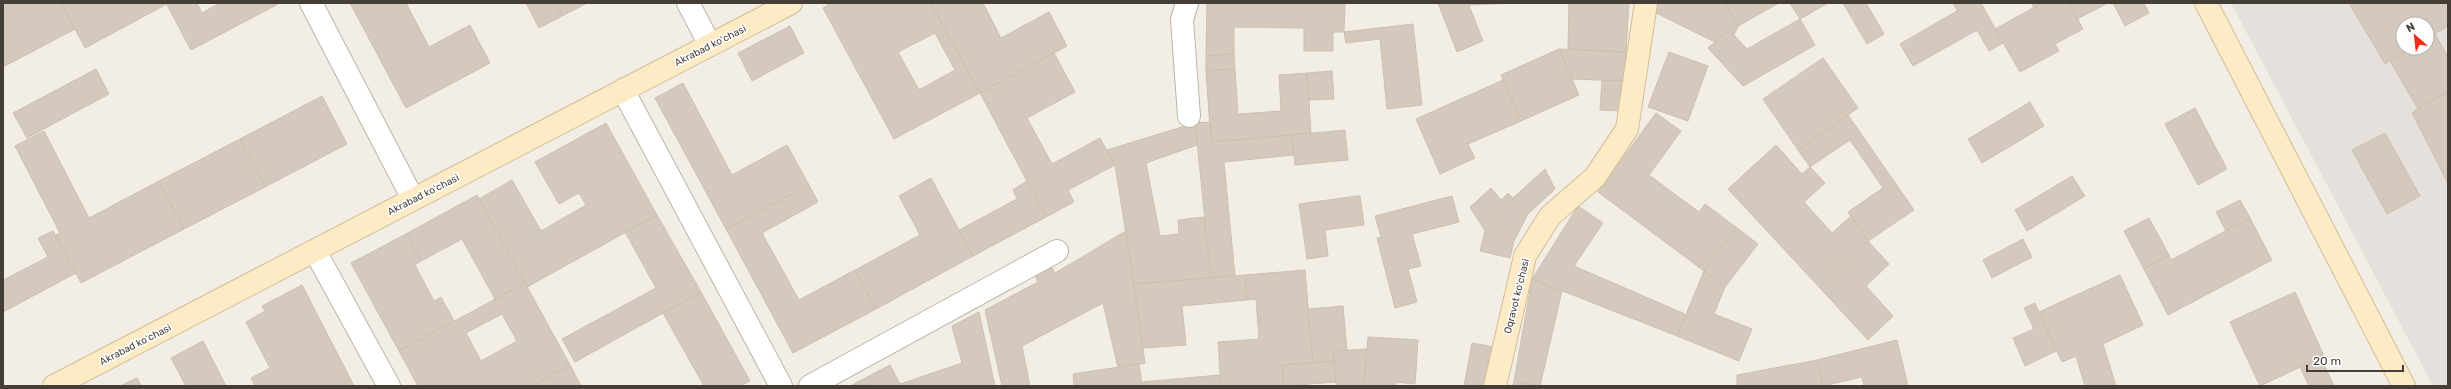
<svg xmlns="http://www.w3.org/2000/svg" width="2451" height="389" font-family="Rubik,sans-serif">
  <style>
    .industrial { fill: #e5e0db; fill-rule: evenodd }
    .building { fill: #d4c9bc; stroke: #cec0af; fill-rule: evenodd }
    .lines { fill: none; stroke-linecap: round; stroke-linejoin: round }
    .street-casing { stroke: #beb5a9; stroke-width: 24 }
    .secondary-casing { stroke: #d1be97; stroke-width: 24 }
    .street { stroke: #fff; stroke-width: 22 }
    .secondary { stroke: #fdebc6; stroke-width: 22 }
    .labels { text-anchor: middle; stroke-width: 3; stroke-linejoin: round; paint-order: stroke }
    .street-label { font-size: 10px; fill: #453e36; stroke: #fff }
  </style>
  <rect width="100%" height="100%" fill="#f2eee6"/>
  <!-- industrial -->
  <path class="industrial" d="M 2231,3 L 2448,3 L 2448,386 L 2433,386 ZM 2403,24 L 2427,24 L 2427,48 L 2403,48 Z"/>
  <!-- building -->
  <g class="building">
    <polygon points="3,3 61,3 75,29 3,67"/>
    <polygon points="61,3 166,3 167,4 85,48"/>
    <polygon points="166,3 197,3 202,13 220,3 280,3 191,50"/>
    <polygon points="350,3 406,3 429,47 470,25 490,63 406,108"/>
    <polygon points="526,3 556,3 562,16 539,28"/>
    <polygon points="556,3 587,3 562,16"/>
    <path d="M 831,3 L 931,3 L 980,93 L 894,139 L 823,8 ZM 935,33 L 955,70 L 919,90 L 898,52 Z"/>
    <polygon points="931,3 983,3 1001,38 1049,12 1067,46 980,93"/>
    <polygon points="1207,3 1345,3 1344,32 1333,32 1333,51 1304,51 1304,28 1234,27 1234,54 1206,56"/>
    <polygon points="1438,3 1516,3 1469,5 1483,41 1457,52"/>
    <polygon points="1569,3 1629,3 1626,52 1568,49"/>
    <polygon points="1656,3 1725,3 1738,26 1734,35 1729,30 1715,42 1654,12"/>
    <polygon points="1725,3 1779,3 1738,26"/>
    <polygon points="1790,3 1828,3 1800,19"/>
    <polygon points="1843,3 1866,3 1884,34 1867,44"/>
    <polygon points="1953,3 1971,3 1958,11"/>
    <polygon points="1971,3 1981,3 2003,43 1989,51 1977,30 1913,66 1900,44"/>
    <polygon points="2031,3 2042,3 2034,8"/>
    <polygon points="2042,3 2069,3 2083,29 2055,44 2059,51 2020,72 1995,29"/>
    <polygon points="2069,3 2108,3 2077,19"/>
    <polygon points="2113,3 2144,3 2149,13 2125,26"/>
    <polygon points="2349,3 2448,3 2448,26 2427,39 2427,24 2403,24 2403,48 2412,48 2385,64"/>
    <polygon points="1800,19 1815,45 1743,86 1708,48 1729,30 1747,49"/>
    <polygon points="1413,24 1422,105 1387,109 1380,39 1346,43 1344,32"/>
    <polygon points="790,26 804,53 752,81 738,53"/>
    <polygon points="2435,34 2448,57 2448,91 2418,109 2390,61 2412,48 2427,48 2427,39"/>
    <polygon points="1559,49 1626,52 1624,81 1572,79"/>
    <polygon points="1559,49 1579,95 1521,121 1501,75"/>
    <polygon points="1669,52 1708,66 1688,121 1648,107"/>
    <polygon points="1054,53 1075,92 1027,118 1052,164 1100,138 1115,165 1068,190 1074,202 1046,217 980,93"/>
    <polygon points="1234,54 1235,69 1206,71 1206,56"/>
    <polygon points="1823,58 1858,108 1798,150 1763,99"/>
    <polygon points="96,69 109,94 27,138 13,113"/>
    <polygon points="1235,69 1238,114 1281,111 1279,75 1307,73 1311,133 1211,142 1206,71"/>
    <polygon points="1332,71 1334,99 1309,100 1307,73"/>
    <polygon points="1503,80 1521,121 1468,144 1475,158 1440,174 1416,119"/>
    <polygon points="1602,80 1624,81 1622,111 1600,110"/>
    <polygon points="683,83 732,175 787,145 809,185 726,229 655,98"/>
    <polygon points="2448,91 2448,183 2412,113"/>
    <polygon points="322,96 347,144 265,187 240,139"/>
    <polygon points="2030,102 2044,126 1982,163 1968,139"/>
    <polygon points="2195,108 2227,169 2198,185 2165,124"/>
    <polygon points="1656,113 1681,131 1649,175 1699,212 1705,204 1737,228 1704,271 1598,192"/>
    <polygon points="1848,115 1914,210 1868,241 1848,212 1883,188 1850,140 1810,167 1798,150"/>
    <polygon points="1210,122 1211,142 1292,135 1294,155 1224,162 1235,276 1211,278 1195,123"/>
    <polygon points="606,123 657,215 527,287 479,199 512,180 541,231 586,205 579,193 559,204 535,162"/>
    <polygon points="1195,123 1197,145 1146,163 1160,236 1179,234 1178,220 1204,217 1211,278 1134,284 1115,165 1107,150"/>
    <polygon points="1345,130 1348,160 1295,165 1292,135"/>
    <polygon points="44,131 89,218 159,181 184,229 81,283 56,235 60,233 15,146"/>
    <polygon points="2385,133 2420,196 2387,214 2352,150"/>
    <polygon points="240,139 265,187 184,229 159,181"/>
    <polygon points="1776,145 1802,174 1810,167 1825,183 1804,202 1832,233 1851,216 1868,241 1819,287 1728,189"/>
    <polygon points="1545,169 1555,189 1528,214 1513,198"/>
    <polygon points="2072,176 2085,196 2027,231 2015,210"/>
    <polygon points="931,178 973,256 876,309 855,270 920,235 899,196"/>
    <polygon points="1027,181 1046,217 973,256 959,230 1017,199 1013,190"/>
    <polygon points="809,185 818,202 762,233 799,300 855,270 876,309 793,353 726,229"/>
    <polygon points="1491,188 1501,200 1508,193 1528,214 1514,241 1477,201"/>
    <polygon points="477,195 525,283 495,299 462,239 421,261 406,234"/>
    <polygon points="1357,196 1360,196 1364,225 1325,230 1328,256 1307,259 1299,204"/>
    <polygon points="1452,196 1459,222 1412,234 1421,266 1408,269 1417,302 1395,308 1377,238 1381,237 1375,216"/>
    <polygon points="2240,200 2250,218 2226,231 2216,212"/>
    <polygon points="1477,201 1514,241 1510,258 1480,251 1485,231 1470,207"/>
    <polygon points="1578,206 1603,223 1574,266 1685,314 1677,336 1532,279"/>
    <polygon points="657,215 701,292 575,362 562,339 656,288 625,232"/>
    <polygon points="2149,218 2169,255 2144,269 2124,231"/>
    <polygon points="2250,218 2272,260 2168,315 2144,269 2169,255 2171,260"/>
    <polygon points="1737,228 1758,244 1725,287 1704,271"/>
    <polygon points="53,231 76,273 3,312 3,280 48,257 38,238"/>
    <polygon points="1126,231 1145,363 1118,368 1103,303 1022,346 1030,386 1002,386 985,310 1038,282 1031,269 1048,260 1055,273"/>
    <polygon points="406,234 421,261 415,265 434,301 441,297 454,321 399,351 351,263"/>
    <polygon points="2023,239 2032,257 1992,278 1983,260"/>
    <polygon points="1868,241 1889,264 1866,286 1893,316 1868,340 1819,287"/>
    <polygon points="1305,270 1313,363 1282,365 1284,386 1221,386 1218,342 1259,339 1256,299 1247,300 1245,275"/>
    <polygon points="1704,271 1725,287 1714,314 1752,329 1739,361 1677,336"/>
    <polygon points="1245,275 1247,300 1182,306 1186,345 1143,348 1134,284"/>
    <polygon points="2120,275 2143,325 2103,344 2116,386 2085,386 2076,356 2062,362 2039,312"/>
    <polygon points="1532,279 1562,291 1540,386 1514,381"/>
    <path d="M 525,283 L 570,365 L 531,386 L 418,386 L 399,351 ZM 502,314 L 517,341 L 481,361 L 466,333 Z"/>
    <polygon points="302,285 351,380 338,386 255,386 251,378 270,368 246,322 265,311 262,306"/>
    <polygon points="701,292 750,381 740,386 704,386 663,313"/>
    <polygon points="2295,292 2324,356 2260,386 2230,322"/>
    <polygon points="2035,303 2056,351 2025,366 2013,338 2034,329 2024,308"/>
    <polygon points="1343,306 1347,350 1334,351 1334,361 1313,363 1308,309"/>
    <polygon points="979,312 995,386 852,385 890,365 900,384 962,363 952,326"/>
    <polygon points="1368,337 1418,340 1415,384 1396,382 1396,386 1364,386"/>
    <polygon points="1897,340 1908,386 1864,386 1862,377 1823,386 1817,360"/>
    <polygon points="203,341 226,386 186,386 171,358"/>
    <polygon points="1472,343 1494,347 1488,386 1464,386"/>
    <polygon points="1367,349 1364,386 1336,386 1334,351"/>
    <polygon points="2321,358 2334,386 2309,386 2300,367"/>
    <polygon points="1817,360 1823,386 1737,386 1737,375"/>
    <polygon points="1334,361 1336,382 1284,386 1282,365"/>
    <polygon points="1139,364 1142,386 1074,386 1073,374"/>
    <polygon points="570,365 581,386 531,386"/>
    <polygon points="1220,375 1221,386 1142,386 1141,382"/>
    <polygon points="137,378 141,386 120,386"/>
    <polygon points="351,380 354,386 338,386"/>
    <polygon points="1514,381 1536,386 1513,386"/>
  </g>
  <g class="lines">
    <defs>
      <g id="street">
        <polyline points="311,3 413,199"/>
        <polyline points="688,3 710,45"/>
        <polyline points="1187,3 1182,20 1189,116"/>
        <polyline points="623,90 781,386"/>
        <polyline points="315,251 389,386"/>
        <polyline points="810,386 1057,251"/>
      </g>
      <g id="secondary">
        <polyline points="2206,3 2404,386"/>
        <polyline points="54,386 791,3"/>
        <polyline points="1495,386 1525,256 1550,216 1595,177 1627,129 1646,3"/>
      </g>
    </defs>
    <!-- street casing -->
    <use href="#street" class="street-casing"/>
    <!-- secondary casing -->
    <use href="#secondary" class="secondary-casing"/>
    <!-- street -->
    <use href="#street" class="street"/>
    <!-- secondary -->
    <use href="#secondary" class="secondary"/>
  </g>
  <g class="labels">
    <!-- street labels -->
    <g class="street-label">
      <text transform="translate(710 45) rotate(-27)" y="4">Akrabad koʻchasi</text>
      <text transform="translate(423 194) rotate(-27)" y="4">Akrabad koʻchasi</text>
      <text transform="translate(1516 296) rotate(-76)" y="4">Oqravot koʻchasi</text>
      <text transform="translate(135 344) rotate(-27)" y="4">Akrabad koʻchasi</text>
    </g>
  </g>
  <!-- border -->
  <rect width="2451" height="389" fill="none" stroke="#453e36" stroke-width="8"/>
  <!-- north arrow -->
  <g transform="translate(2415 36) rotate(332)"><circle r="19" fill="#ffffff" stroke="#b5b2af"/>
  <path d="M0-3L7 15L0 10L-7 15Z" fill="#f32d1c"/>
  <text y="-6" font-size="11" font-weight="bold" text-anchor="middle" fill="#453e36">N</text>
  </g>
  <!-- scale -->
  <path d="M2307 365v6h96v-6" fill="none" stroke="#453e36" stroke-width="2"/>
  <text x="2313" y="365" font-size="12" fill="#453e36" stroke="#ffffff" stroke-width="3" paint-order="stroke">20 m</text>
</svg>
